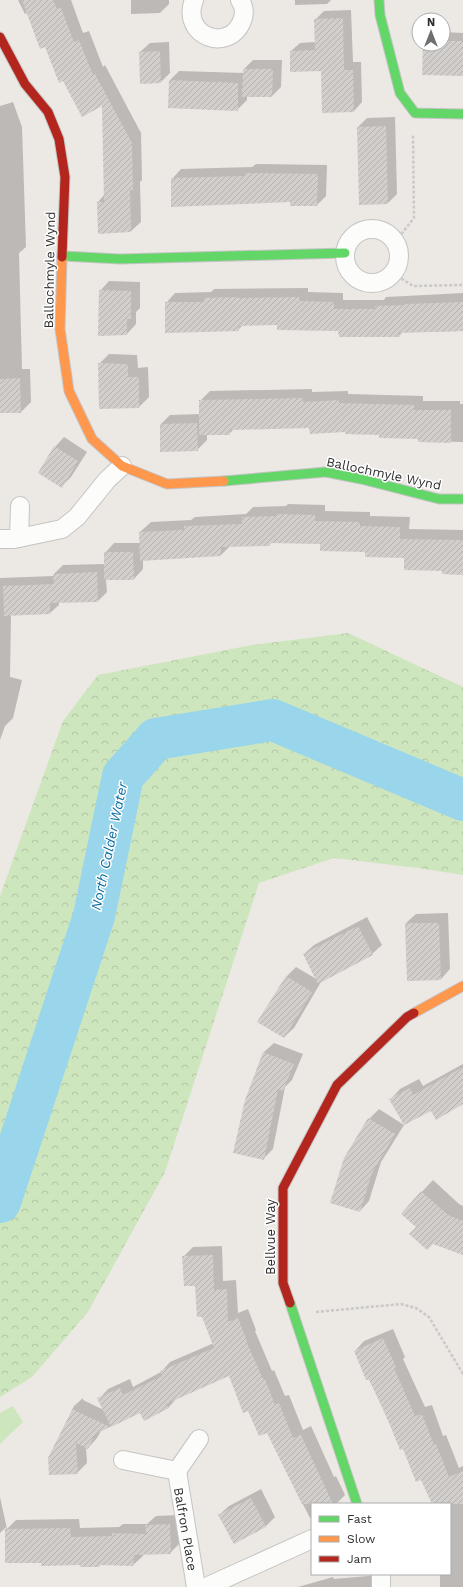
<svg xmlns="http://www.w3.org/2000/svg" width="463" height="1587" font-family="'Work Sans',sans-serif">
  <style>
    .grass { fill: #cee6be }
    .forest { fill: url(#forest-crowns) }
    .shadow { fill: #0003 }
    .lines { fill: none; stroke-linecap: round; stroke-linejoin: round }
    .river { stroke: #99d6ec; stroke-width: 42 }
    .building { fill: url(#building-hatch) }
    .street-casing { stroke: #c5c4c5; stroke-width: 20 }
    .fast-casing { stroke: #c5c4c5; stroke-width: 11 }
    .slow-casing { stroke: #c5c4c5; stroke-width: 11 }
    .jam-casing { stroke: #c5c4c5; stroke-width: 11 }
    .path { stroke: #c9c9c8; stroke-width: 2.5; stroke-dasharray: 3 2; stroke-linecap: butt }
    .street { stroke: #fcfcfb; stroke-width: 18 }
    .fast { stroke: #63d668; stroke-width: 9 }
    .slow { stroke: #ff974d; stroke-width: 9 }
    .jam { stroke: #b3261e; stroke-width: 9 }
    .labels { text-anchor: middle; stroke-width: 3; stroke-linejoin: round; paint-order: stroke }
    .street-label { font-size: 13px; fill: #2e2e2e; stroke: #fff }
    .water-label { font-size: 14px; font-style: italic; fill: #0d6fa3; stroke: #fff }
  </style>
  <defs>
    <pattern id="forest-crowns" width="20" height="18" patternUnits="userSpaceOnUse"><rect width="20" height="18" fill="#cee6be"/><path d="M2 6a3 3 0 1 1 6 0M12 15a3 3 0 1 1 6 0" fill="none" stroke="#b1c6a4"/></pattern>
    <pattern id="building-hatch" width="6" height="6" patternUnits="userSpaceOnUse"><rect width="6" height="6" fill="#d1cecb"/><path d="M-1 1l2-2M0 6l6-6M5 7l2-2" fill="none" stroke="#b4b1af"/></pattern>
  </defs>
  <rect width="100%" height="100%" fill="#ece8e4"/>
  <!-- grass -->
  <polygon class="grass" points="13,1406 23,1422 0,1444 0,1413"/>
  <!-- forest -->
  <polygon class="forest" points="348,633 463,687 463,875 418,868 334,858 259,883 165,1172 88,1312 32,1377 0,1397 0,896 63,721 98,675 252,645"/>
  <!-- shadow -->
  <g class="shadow">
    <polygon points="18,0 71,0 83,33 89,31 103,67 105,65 141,133 142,180 140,182 141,222 131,231 99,232 98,202 105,194 103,105 45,46 28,12 25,14"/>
    <polygon points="131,0 169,0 169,4 160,13 131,14"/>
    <polygon points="295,0 331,0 327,4 295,5"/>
    <polygon points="351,10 353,62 361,62 362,102 354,111 322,70 291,51 300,43 315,42 315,20 324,11"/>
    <polygon points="443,32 463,33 463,75 424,44 443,44"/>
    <polygon points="169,42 170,73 161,82 140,52 150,43"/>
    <polygon points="253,60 282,60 281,87 272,96 247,96 247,100 237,110 170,80 179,71 244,73 244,69"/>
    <polygon points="13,102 22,127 26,247 19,253 22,369 30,369 31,402 21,412 0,412 0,106"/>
    <polygon points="395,117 397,194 388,203 358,127 367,118"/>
    <polygon points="256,164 327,165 326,196 317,205 172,179 181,169 252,167"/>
    <polygon points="109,281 140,282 140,308 136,312 136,324 127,334 100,291"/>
    <polygon points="308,288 308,292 343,293 343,300 384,300 386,297 463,293 463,331 403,332 399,336 278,324 243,325 238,330 166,303 175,293 211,292 214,289"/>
    <polygon points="109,354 137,355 138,368 148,367 149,397 139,407 99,364"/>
    <polygon points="312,389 312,392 348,391 348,394 423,396 423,401 460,401 460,404 463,404 463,442 419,441 419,438 310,427 234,429 229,434 207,434 207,440 197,450 161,424 170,415 200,414 200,401 210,391"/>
    <polygon points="64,437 87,452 71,477 62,486 55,447"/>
    <polygon points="288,504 325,505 325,511 370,512 370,516 410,517 409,529 463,530 463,574 443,570 405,557 321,543 272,542 269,545 230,546 221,555 143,560 143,569 134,579 106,579 107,592 98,601 59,602 59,605 50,613 11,614 10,677 22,680 13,718 5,726 0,740 0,578 54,576 54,574 63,565 105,564 105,553 114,543 141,543 140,532 151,522 191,520 195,517 246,514 253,507 286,506"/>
    <polygon points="448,913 450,969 441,979 406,923 416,914"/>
    <polygon points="367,917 382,945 372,954 320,982 321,982 294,1028 284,1037 286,977 296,967 318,980 304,954 314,945"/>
    <polygon points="274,1043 303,1054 292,1080 285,1087 273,1149 263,1159 264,1052"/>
    <polygon points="463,1064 463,1103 431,1109 391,1099 400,1089 419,1079 423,1086"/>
    <polygon points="379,1109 404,1125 381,1162 369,1201 360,1211 369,1119"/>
    <polygon points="433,1180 459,1204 463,1206 463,1254 417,1227 402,1213"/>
    <polygon points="222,1246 223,1281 236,1280 238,1313 248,1309 256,1330 255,1331 272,1371 274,1370 285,1396 289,1395 303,1430 311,1426 334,1477 336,1476 345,1495 336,1504 312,1504 312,1517 310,1518 287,1473 268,1431 249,1410 230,1375 177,1398 168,1408 141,1412 101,1431 97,1438 88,1448 86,1447 87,1463 77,1473 49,1459 74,1406 83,1398 83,1400 104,1410 99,1399 108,1389 130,1379 133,1387 161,1372 170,1362 214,1343 196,1285 183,1257 193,1247"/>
    <polygon points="393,1329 405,1357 403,1359 425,1407 432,1405 443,1436 446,1435 459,1468 463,1466 463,1587 440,1587 440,1574 450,1574 450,1504 433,1504 421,1479 391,1424 355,1351 364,1341"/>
    <polygon points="261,1489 275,1517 266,1526 234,1543 219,1515 229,1506"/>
    <polygon points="0,1497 7,1529 16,1520 79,1519 80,1528 119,1527 123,1524 147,1524 156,1516 179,1515 180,1543 170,1553 143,1554 143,1556 133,1565 101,1564 99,1566 42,1562 6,1562 6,1527 0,1533"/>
    <polygon points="379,1575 380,1587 298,1587 333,1577 334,1579"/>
  </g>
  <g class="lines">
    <!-- river -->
    <polyline class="river" points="0,1202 94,916 123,776 156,739 273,720 463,800"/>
  </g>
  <!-- building -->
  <g class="building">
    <polygon points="22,0 53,0 57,9 61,8 74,42 79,40 93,75 95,74 132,143 133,190 130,190 131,232 98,234 97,202 104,202 102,106 82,117 63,81 59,83 45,47 40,49"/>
    <polygon points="343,18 344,70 353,70 354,112 322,113 321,71 290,72 290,51 315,50 314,19"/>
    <polygon points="443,41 463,41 463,76 422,75 423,44 443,44"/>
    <polygon points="160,51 161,83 140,84 139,52"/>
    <polygon points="243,69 273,69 272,97 242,97"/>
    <polygon points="169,80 238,83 238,111 168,108"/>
    <polygon points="386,126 388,204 359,205 357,127"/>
    <polygon points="245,173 318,174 317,206 290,206 290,202 171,207 171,178 245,176"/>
    <polygon points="99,290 131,291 131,319 127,319 127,335 98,336"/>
    <polygon points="238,297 238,298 299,297 299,301 334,302 334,309 375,309 375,306 405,305 405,304 463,302 463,331 399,333 400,337 339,337 338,331 277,330 277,325 239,326 239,331 165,333 165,302 204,302 204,298"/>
    <polygon points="98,363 128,364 128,377 139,377 139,408 99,409"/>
    <polygon points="20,378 21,413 0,413 0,379"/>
    <polygon points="303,398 303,402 339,400 339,403 414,405 414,410 451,410 451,443 418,442 418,439 379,438 379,435 345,434 345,432 310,434 309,428 230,430 230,435 199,435 199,400"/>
    <polygon points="197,423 198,451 160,452 160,424"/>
    <polygon points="54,446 78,461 62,488 38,473"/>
    <polygon points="276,514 315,515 315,521 360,522 360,526 400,527 400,539 463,540 463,575 442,574 442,571 404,570 404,558 365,557 365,552 320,551 320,544 270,543 270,546 221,547 221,556 140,561 139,532 184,530 184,526 242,524 242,517 276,516"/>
    <polygon points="104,552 133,552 134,580 104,580"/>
    <polygon points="97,572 98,602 50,603 50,614 4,616 3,586 54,584 53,574"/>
    <polygon points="405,923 439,923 441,980 407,981"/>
    <polygon points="358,926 373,955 318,984 303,954"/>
    <polygon points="286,976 312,992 284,1038 257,1022"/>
    <polygon points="263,1052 294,1064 283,1091 278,1089 264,1160 233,1153 245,1100"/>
    <polygon points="463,1067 463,1104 436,1120 431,1111 404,1125 389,1099 410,1088 413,1095"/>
    <polygon points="368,1118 395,1134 372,1173 360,1212 330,1203 344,1158"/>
    <polygon points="421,1191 448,1215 463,1221 463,1255 433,1244 427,1250 409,1234 416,1227 401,1214"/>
    <polygon points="213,1255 214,1290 227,1289 228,1322 238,1318 247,1341 246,1341 263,1379 265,1379 275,1405 279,1403 293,1438 301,1435 333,1504 302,1504 267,1433 259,1436 248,1411 243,1413 229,1376 166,1404 169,1408 144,1421 140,1413 111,1427 97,1398 120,1388 123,1395 162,1376 160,1371 214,1348 202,1317 197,1317 195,1286 184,1286 182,1256"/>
    <polygon points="383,1338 396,1367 394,1368 415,1416 422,1414 434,1445 436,1444 449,1477 463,1471 463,1504 432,1504 421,1480 416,1482 403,1449 400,1450 390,1425 369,1379 366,1380 354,1351"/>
    <polygon points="74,1406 74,1410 110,1427 95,1434 88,1449 76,1443 78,1474 49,1475 48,1458"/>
    <polygon points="251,1498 266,1527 234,1544 218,1515"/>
    <polygon points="170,1524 171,1554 134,1555 133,1566 100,1565 100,1567 80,1567 80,1565 41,1566 41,1563 5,1563 5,1529 70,1528 71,1537 112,1536 112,1533 146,1534 145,1525"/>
  </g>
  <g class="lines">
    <defs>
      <g id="street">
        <path d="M 194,0 C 180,36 229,54 242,21 C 245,14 244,6 240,0"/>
        <circle cx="372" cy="256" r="27"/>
        <polyline points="19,538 20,506"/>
        <polyline points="0,539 14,539 62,529 77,517 107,480 122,466"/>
        <polyline points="123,1460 177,1471 199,1439"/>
        <polyline points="177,1471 196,1587"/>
        <polyline points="381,1574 381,1587"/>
        <polyline points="206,1587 312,1539"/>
      </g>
      <g id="fast">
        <polyline points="379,0 380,15 400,93 415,113 463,114"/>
        <polyline points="63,256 120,259 345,253"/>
        <polyline points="224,481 326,472 361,479 439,499 463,499"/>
        <polyline points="290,1303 357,1504"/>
      </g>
      <g id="slow">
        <polyline points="62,257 60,329 69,391 92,439 122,466 167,484 224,481"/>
        <polyline points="414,1013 463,986"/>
      </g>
      <g id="jam">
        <polyline points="0,37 25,84 48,112 59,139 65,177 62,257"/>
        <polyline points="290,1303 283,1283 283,1188 337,1085 407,1017 414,1013"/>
      </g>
    </defs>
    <!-- street casing -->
    <use href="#street" class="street-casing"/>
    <!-- fast casing -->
    <use href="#fast" class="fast-casing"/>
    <!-- slow casing -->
    <use href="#slow" class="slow-casing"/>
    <!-- jam casing -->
    <use href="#jam" class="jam-casing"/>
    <!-- path -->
    <g class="path">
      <polyline points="395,242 414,218 413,135"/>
      <polyline points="393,273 413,286 463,285"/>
      <polyline points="316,1312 401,1304 416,1308 429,1317 463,1374"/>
    </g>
    <!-- street -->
    <use href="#street" class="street"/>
    <!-- fast -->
    <use href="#fast" class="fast"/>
    <!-- slow -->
    <use href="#slow" class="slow"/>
    <!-- jam -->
    <use href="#jam" class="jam"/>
  </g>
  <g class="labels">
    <!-- street labels -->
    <g class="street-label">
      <text transform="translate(49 270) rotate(-89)" y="5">Ballochmyle Wynd</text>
      <text transform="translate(384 473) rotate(12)" y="5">Ballochmyle Wynd</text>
      <text transform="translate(270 1237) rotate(-90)" y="5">Bellvue Way</text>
      <text transform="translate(186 1529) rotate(80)" y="5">Balfron Place</text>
    </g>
    <!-- water labels -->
    <g class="water-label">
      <text transform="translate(109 846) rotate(-78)" y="5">North Calder Water</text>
    </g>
  </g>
  <!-- legend -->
  <rect x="311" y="1503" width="140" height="72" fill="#ffffff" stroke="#ababab"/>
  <rect x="319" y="1516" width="20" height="6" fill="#63d668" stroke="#ababab"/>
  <text x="347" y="1523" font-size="12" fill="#2e2e2e">Fast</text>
  <rect x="319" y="1536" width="20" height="6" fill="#ff974d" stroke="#ababab"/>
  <text x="347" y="1543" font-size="12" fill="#2e2e2e">Slow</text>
  <rect x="319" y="1556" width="20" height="6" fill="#b3261e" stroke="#ababab"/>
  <text x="347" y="1563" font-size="12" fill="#2e2e2e">Jam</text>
  <!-- north arrow -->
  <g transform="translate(431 32)"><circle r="19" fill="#ffffff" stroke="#ababab"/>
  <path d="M0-3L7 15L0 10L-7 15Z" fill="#706f6e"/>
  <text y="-6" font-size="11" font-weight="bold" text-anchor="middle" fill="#2e2e2e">N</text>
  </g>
</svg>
